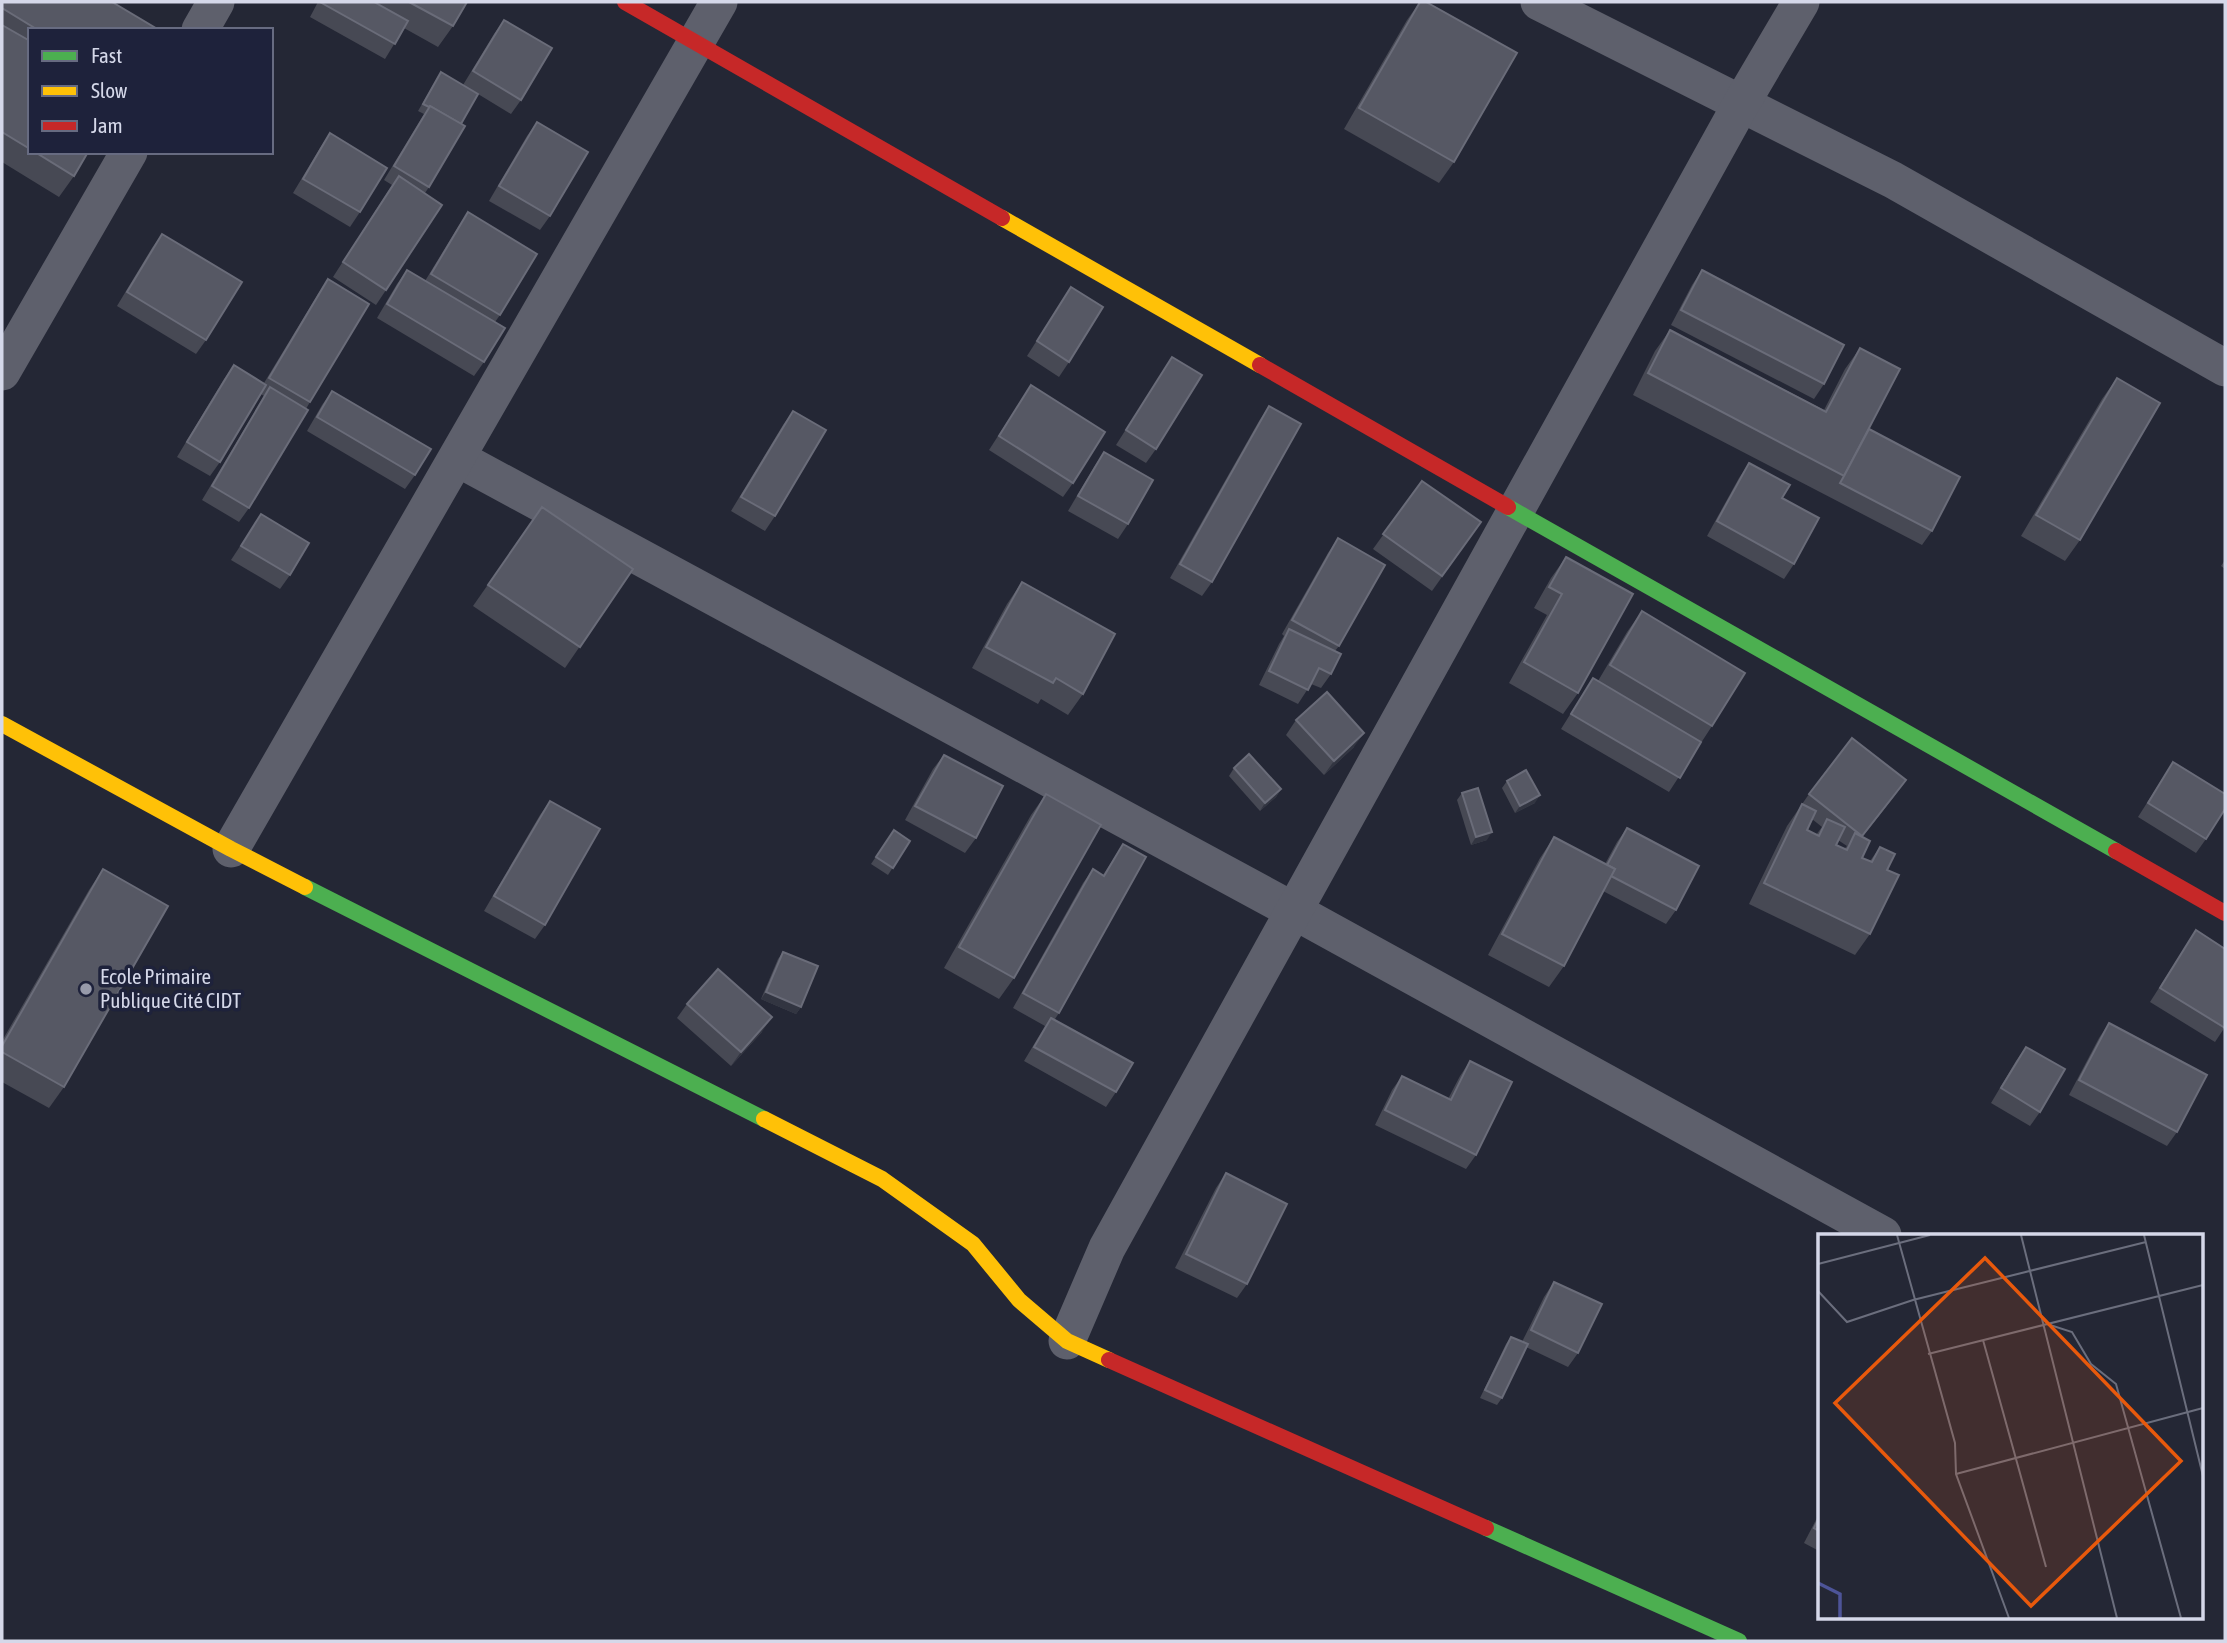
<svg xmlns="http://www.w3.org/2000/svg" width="2227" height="1643" font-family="'Asap Condensed',sans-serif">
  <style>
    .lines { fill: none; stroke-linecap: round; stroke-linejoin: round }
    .street { stroke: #5e606c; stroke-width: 37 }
    .fast { stroke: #4caf50; stroke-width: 16 }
    .slow { stroke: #ffc107; stroke-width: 16 }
    .jam { stroke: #c62828; stroke-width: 16 }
    .wall { fill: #474954; fill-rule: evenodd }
    .shaded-wall { fill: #323541 }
    .building { fill: #565864; stroke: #6a6c79; stroke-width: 2 }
    .poi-dot { fill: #979aaa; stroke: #1e223b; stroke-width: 2.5 }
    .labels { text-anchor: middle; stroke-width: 7; stroke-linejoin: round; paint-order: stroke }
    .poi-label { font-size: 21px; fill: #d5d8e9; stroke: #1e223b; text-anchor: start }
    .inset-river { fill: none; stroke: #4d5498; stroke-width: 3.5 }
    .inset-road { fill: none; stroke: #6b6e7d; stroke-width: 2 }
    .view { fill: #e8590c; fill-opacity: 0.15; stroke: #e8590c; stroke-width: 3.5 }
    .inset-edge { fill: none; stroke: #d5d8e9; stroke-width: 3.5 }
  </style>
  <rect width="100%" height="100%" fill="#242735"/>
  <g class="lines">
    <!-- street -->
    <g class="street">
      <polyline points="1539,2 1893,180 2225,368"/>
      <polyline points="200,30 216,2"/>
      <polyline points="2,372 129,152"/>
      <polyline points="457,458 1294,911 1883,1235"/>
      <polyline points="231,849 719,2"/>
      <polyline points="1067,1341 1107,1248 1741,104 1801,2"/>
    </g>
    <!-- fast -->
    <g class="fast">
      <polyline points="1508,507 2116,851"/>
      <polyline points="305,887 764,1119"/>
      <polyline points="1486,1528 1739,1641"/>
    </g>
    <!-- slow -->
    <g class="slow">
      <polyline points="1002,218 1260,365"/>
      <polyline points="2,724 231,849 305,887"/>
      <polyline points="764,1119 882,1179 973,1244 1019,1300 1067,1341 1109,1360"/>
    </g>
    <!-- jam -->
    <g class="jam">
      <polyline points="625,2 1002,218"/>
      <polyline points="1260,365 1508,507"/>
      <polyline points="2116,851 2225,913"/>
      <polyline points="1109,1360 1486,1528"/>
    </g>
  </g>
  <!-- wall -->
  <g class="wall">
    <polygon points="2,2 159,30 30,30 30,152 88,152 74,176 59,197 2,162"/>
    <polygon points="318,2 467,2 453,26 438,47 404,28 385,59 310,17"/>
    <polygon points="1420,2 1454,162 1439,183 1344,129 1407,20"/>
    <polygon points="504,20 521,100 511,114 478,94 461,124 429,187 425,193 386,290 376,305 333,277 392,185 384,180 424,114 418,111 436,80 441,72 463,85 494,34"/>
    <polygon points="537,122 550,216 540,230 489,201 527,136"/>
    <polygon points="330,133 360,212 350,227 293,193 320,148"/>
    <polygon points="468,212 500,315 495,322 484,362 474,376 377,318 397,284 407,270 425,281 458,227"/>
    <polygon points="162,234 206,340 196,354 117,306 152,248"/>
    <polygon points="1702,270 1824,384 1814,399 1671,325 1692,285"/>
    <polygon points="328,279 310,402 249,508 239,522 202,500 264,396 261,394 220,462 210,476 177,457 224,379 234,365 264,383 318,294"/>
    <polygon points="1071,287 1069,362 1059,377 1027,356"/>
    <polygon points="1670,330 1824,410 1845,369 1860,348 1869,429 1932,531 1922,545 1633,395 1655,351"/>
    <polygon points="1172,357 1156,449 1146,463 1116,445"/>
    <polygon points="2117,378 2080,540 2065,561 2021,536 2102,399"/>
    <polygon points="1031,385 1073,483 1063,497 989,450"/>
    <polygon points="332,391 415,475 405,489 307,431 322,405"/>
    <polygon points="1269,406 1212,582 1202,596 1170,578 1259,421"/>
    <polygon points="793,411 775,516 765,531 731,511 783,425"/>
    <polygon points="1104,452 1128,524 1118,539 1068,511 1094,467"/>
    <polygon points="1749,463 1782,498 1794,564 1784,579 1707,536 1739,478"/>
    <polygon points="1422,481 1481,522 1432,591 1373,549"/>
    <polygon points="542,507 633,569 565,668 473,606"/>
    <polygon points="261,514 290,575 280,589 231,560"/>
    <polygon points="1338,538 1339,646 1335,651 1331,674 1321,688 1311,684 1298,704 1259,685 1279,644 1284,636 1282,634 1328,553"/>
    <polygon points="1566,557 1578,693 1563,714 1509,683 1547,615 1534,608 1551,578"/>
    <polygon points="2225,560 2225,569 2221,566"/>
    <polygon points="1022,582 1083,694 1068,715 1041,699 1038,704 972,668 1007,604"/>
    <polygon points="1642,611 1712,726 1669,792 1561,729 1593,678 1598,681 1627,632"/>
    <polygon points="1296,720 1354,747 1324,775 1286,735"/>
    <polygon points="944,755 976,838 965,853 905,820 933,769"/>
    <polygon points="2173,762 2206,839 2196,853 2138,817"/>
    <polygon points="1234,768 1281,789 1276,797 1260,811 1229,776"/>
    <polygon points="1507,781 1535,803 1515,813 1502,788"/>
    <polygon points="1462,793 1487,840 1471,845 1457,800"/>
    <polygon points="1046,794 1014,978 999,999 944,968 1031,815"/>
    <path d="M 1809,794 L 1896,794 L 1862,837 L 1862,858 L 1870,861 L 1880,847 L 1887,870 L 1870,934 L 1855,955 L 1749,904 L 1787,826 ZM 1812,819 L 1822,827 L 1816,835 L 1807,830 ZM 1838,840 L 1847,846 L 1844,849 L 1836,845 Z"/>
    <polygon points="550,801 545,925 535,939 484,911 540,815"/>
    <polygon points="1627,828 1676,910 1666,924 1603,891 1564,966 1549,987 1488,955 1540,858 1554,837 1605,864 1617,842"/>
    <polygon points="894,830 910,841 888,875 871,864"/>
    <polygon points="1123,844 1059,1013 1055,1019 1116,1092 1106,1107 1024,1061 1045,1026 1013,1008 1083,883 1093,869 1103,875"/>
    <polygon points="103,869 64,1087 49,1108 2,1082 2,1041 89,890"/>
    <polygon points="2196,930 2225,1027 2215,1042 2150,1002"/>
    <polygon points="783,952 801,1007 796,1014 761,999 778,959"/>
    <polygon points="687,1004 762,1032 731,1066 677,1018"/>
    <polygon points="2109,1023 2177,1132 2167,1146 2069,1095 2099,1038"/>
    <polygon points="2026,1047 2040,1112 2030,1126 1991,1103 2016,1061"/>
    <polygon points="1470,1061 1476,1155 1466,1169 1375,1125 1392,1090 1402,1076 1448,1099 1460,1076"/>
    <polygon points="1226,1173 1247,1284 1237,1298 1175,1268 1216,1188"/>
    <polygon points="1554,1282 1578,1353 1568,1367 1526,1347 1502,1398 1497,1405 1480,1398 1506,1344 1511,1337 1522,1342 1544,1297"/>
    <polygon points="1819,1514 1819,1551 1804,1543"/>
  </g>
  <!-- shaded-wall -->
  <g class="shaded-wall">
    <polygon points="1364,733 1354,747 1324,775 1334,761"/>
    <polygon points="1906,780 1896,794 1852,850 1862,836"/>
    <polygon points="1281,789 1276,797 1260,811 1265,803"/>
    <polygon points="1540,795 1535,803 1515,813 1520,806"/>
    <polygon points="1492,832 1487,840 1471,845 1476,837"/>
    <polygon points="766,992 801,1007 796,1014 761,999"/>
    <polygon points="772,1017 762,1032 731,1066 741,1052"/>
  </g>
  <!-- building -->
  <g class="building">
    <polygon points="2,2 112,2 159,30 38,30 2,8"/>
    <polygon points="320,2 374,2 408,21 395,44"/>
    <polygon points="409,2 467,2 453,26"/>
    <polygon points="1420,2 1426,2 1517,53 1454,162 1359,108"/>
    <polygon points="504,20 552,48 521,100 473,71"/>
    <polygon points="2,25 30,41 30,149 2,132"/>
    <polygon points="441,72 478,94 461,124 430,106 429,107 423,104"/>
    <polygon points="430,106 465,126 429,187 394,166"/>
    <polygon points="537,122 588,152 550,216 499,186"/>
    <polygon points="330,133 387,168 360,212 303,179"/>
    <polygon points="35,152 88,152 74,176"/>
    <polygon points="399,176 442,205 386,290 343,262"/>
    <polygon points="468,212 537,254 500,315 431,274"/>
    <polygon points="162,234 242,282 206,340 127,292"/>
    <polygon points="407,270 505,328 484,362 387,304"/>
    <polygon points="1702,270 1844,345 1824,384 1681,310"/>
    <polygon points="328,279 369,304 310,402 269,378"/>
    <polygon points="1071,287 1103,307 1069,362 1037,341"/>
    <polygon points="1670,330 1826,412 1860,348 1900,369 1844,476 1648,373"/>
    <polygon points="1172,357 1202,375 1156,449 1126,430"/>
    <polygon points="234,365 266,385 220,462 187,442"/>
    <polygon points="2117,378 2160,403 2080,540 2036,515"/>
    <polygon points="1031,385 1105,432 1073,483 999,436"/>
    <polygon points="270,387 308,410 249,508 212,486"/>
    <polygon points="332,391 431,449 415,475 317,417"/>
    <polygon points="1269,406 1301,424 1212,582 1180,564"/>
    <polygon points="793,411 826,430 775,516 741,497"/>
    <polygon points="1869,429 1960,477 1932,531 1840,483 1844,476"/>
    <polygon points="1104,452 1153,480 1128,524 1078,496"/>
    <polygon points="1749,463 1790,485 1782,498 1819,518 1794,564 1717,521"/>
    <polygon points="1422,481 1481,522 1442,576 1383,534"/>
    <polygon points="542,507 633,569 580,647 488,585"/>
    <polygon points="261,514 309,543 290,575 241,546"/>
    <polygon points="1338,538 1385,565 1339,646 1292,620"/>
    <polygon points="1566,557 1633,594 1578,693 1524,662 1562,594 1549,587"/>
    <polygon points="1022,582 1115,634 1083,694 1056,678 1053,683 986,647"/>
    <polygon points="1642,611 1745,673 1712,726 1610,665"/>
    <polygon points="1289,629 1341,654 1331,674 1319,668 1308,690 1269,671"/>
    <polygon points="1593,678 1701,742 1680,778 1571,714"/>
    <polygon points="1327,692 1364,733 1334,761 1296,720"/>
    <polygon points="1852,738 1906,780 1862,836 1809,794"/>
    <polygon points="1249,754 1281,789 1265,803 1234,768"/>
    <polygon points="944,755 1003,786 976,838 915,806"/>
    <polygon points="2173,762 2225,794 2225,809 2206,839 2148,803"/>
    <polygon points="1526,770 1540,795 1520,806 1507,781"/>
    <polygon points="1478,788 1492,832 1476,837 1462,793"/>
    <polygon points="1046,794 1101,825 1014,978 959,947"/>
    <polygon points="550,801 600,829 545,925 494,896"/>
    <polygon points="1802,804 1816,811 1807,830 1819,836 1827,819 1845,827 1836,845 1847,850 1855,833 1870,841 1862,858 1872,862 1880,847 1895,854 1887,870 1899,875 1870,934 1764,883"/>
    <polygon points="1627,828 1699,866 1676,910 1611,876 1615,869 1607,865"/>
    <polygon points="894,830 910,841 893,868 876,857"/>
    <polygon points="1554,837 1615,869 1564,966 1502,934"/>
    <polygon points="1123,844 1146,857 1059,1013 1023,993 1093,869 1104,876"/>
    <polygon points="103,869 168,906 64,1087 2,1052 2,1046"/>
    <polygon points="2196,930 2225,949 2225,1028 2160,988"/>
    <polygon points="783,952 818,966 801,1007 766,992"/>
    <polygon points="718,969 772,1017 741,1052 687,1004"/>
    <polygon points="1051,1018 1133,1063 1116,1092 1034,1047"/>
    <polygon points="2109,1023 2207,1075 2177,1132 2079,1080"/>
    <polygon points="2026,1047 2065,1069 2040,1112 2001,1088"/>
    <polygon points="1470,1061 1512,1082 1476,1155 1385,1110 1402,1076 1451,1100"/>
    <polygon points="1226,1173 1287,1204 1247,1284 1186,1254"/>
    <polygon points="1554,1282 1602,1304 1578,1353 1531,1330"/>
    <polygon points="1511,1337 1528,1344 1502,1398 1485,1390"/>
    <polygon points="1819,1518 1819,1531 1814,1528"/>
  </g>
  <!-- markers -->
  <circle class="poi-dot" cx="86" cy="989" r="7"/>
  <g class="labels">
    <!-- poi labels -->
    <g class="poi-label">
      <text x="100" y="984">Ecole Primaire<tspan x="100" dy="24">Publique Cité CIDT</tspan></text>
    </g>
  </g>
  <!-- overview -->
  <g transform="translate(1818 1234)">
    <rect width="385" height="385" fill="#242735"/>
    <path class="inset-river" d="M 0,349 L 22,360 L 22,384"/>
    <path class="inset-road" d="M 79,1 L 137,209 L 138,240 L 191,384M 203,1 L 299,384M 326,1 L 385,242M 0,30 L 112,1M 0,57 L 29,88 L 95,66 L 328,8M 229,90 L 254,98 L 273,130 L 298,150 L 363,384M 165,106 L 228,333M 110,120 L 385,51M 138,240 L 385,174"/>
    <path class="view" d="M 167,24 L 363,227 L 213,372 L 17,169 Z"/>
    <rect width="385" height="385" class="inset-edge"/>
  </g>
  <!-- border -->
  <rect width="2227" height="1643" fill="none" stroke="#d5d8e9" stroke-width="7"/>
  <!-- legend -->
  <rect x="28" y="28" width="245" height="126" fill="#1e223b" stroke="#676b81" stroke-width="2"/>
  <rect x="42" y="51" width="35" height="10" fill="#4caf50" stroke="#676b81" stroke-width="2"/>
  <text x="91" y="63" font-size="21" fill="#d5d8e9">Fast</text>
  <rect x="42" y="86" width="35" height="10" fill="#ffc107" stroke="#676b81" stroke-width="2"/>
  <text x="91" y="98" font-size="21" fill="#d5d8e9">Slow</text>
  <rect x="42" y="121" width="35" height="10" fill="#c62828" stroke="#676b81" stroke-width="2"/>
  <text x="91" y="133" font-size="21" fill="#d5d8e9">Jam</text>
</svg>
